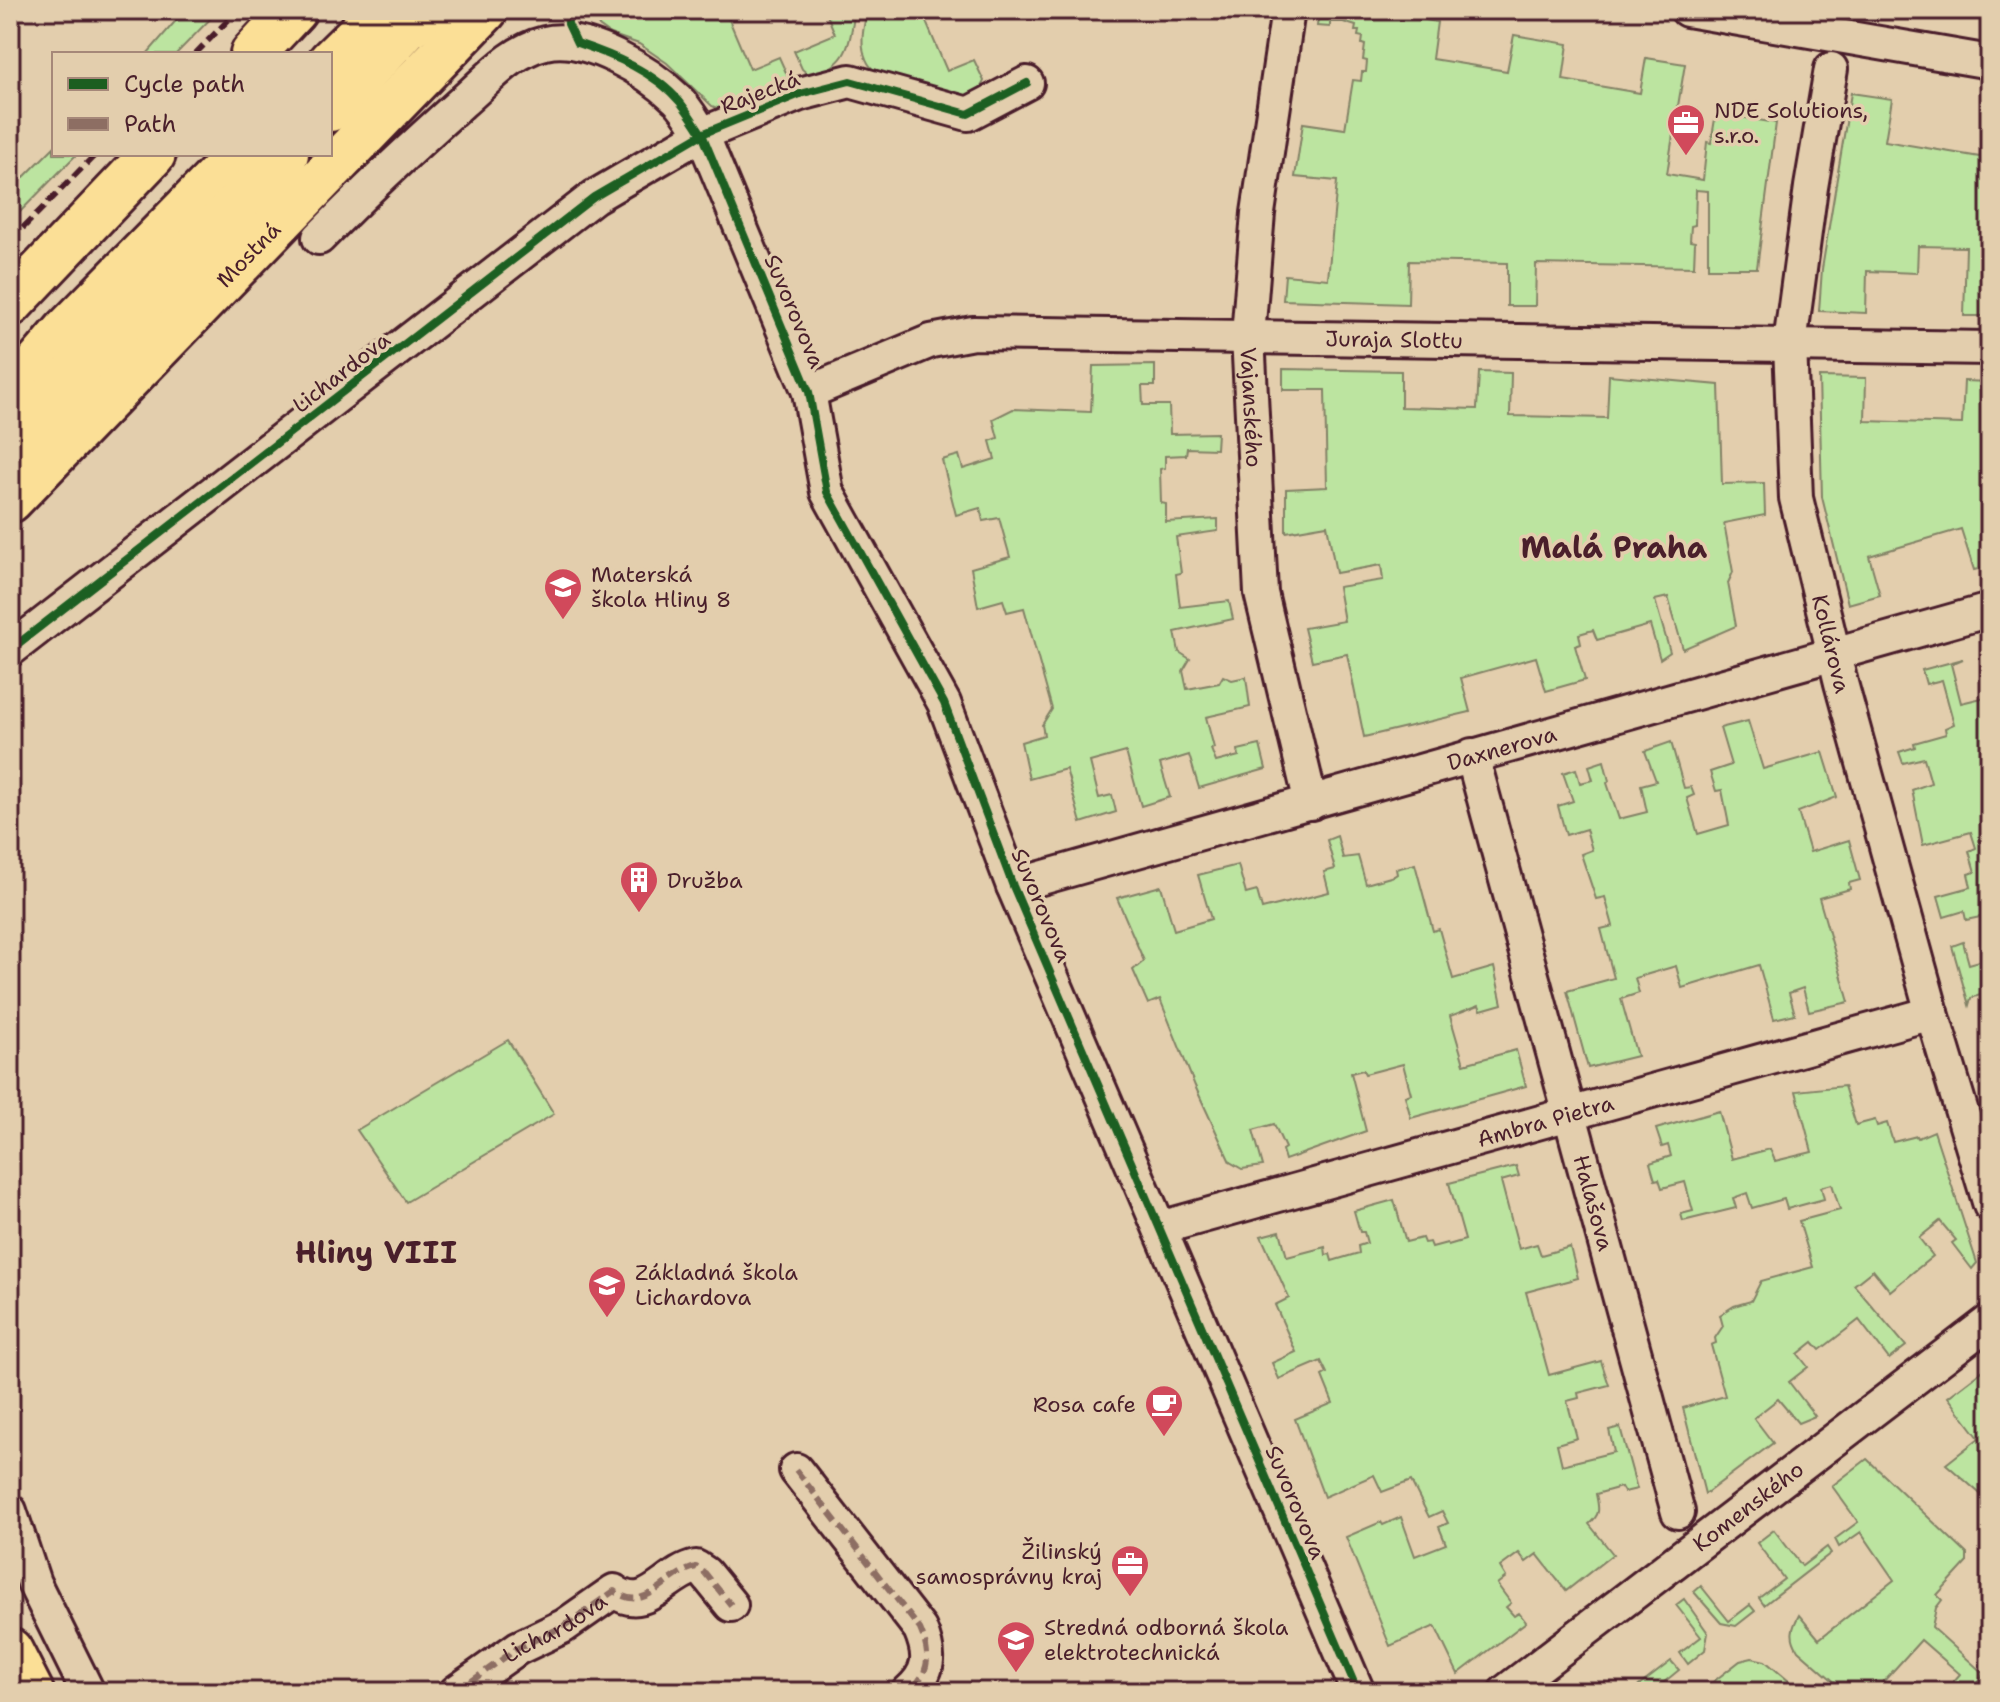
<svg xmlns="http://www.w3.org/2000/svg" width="2000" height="1702" font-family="'Shantell Sans',sans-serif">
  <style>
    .green { fill: #bce4a0; stroke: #838266; stroke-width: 2 }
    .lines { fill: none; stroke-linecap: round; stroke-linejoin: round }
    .street-casing { stroke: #4a1f2b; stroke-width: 38 }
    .primary-casing { stroke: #4a1f2b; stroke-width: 50 }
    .street { stroke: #e3cead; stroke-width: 32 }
    .primary { stroke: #fbdf96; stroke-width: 44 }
    .rail { stroke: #4a1f2b; stroke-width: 6; stroke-dasharray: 12 6; stroke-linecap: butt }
    .quiet { stroke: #8d6e63; stroke-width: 6; stroke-dasharray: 12 6; stroke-linecap: butt }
    .cycleway-casing { stroke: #e3cead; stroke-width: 13 }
    .cycleway { stroke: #1b5e20; stroke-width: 8 }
    .labels { text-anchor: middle; stroke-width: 7; stroke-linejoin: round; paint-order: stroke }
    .street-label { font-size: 22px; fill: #4a1f2b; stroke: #e3cead }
    .poi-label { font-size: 22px; fill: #4a1f2b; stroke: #e3cead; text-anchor: start }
    .district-label { font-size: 30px; font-weight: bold; fill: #4a1f2b; stroke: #e3cead }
  </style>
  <rect width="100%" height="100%" fill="#e3cead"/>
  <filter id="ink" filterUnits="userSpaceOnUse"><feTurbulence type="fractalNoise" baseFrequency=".0125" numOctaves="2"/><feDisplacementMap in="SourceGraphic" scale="16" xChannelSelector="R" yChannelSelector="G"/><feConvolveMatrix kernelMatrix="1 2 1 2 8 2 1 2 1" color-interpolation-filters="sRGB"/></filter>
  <g filter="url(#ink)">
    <!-- green -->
    <g class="green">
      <polygon points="185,10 219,10 176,54 147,54"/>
      <polygon points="612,10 725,10 750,69 779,57 788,77 787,82 727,108 717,108 712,106 667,63 639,44 610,34 599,26 596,19"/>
      <path d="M 825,10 L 855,10 C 849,46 849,65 810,76 L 802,69 L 794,51 L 835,34 Z"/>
      <path d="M 867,10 L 921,10 L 947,71 L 974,60 L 984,81 C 980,91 972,97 960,97 C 949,98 894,82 882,76 C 875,72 869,67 866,59 C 859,42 864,27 867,10 Z"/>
      <polygon points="1319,10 1367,10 1437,22 1432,59 1507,71 1514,35 1568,44 1563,80 1640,93 1646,58 1685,64 1678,106 1697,109 1695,125 1675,122 1667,174 1703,180 1707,142 1711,143 1716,113 1776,123 1757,268 1708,268 1708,191 1696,190 1695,225 1691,226 1690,241 1695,242 1694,267 1536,264 1535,306 1507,306 1507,263 1409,261 1408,304 1283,300 1285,275 1328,279 1337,181 1295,177 1303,123 1345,129 1353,80 1361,81 1362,72 1366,72 1367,61 1363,60 1365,45 1362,44 1363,37 1358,36 1359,31 1355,31 1356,26 1343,22 1330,22 1330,27 1317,26"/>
      <polygon points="1851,93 1892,99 1885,141 1980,157 1990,115 1990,316 1964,316 1966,247 1918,246 1917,273 1867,271 1866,313 1819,311 1822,269"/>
      <polygon points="54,147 54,154 77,154 10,222 10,191"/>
      <polygon points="1155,365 1155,386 1142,386 1143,405 1169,405 1170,434 1217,433 1216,449 1187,448 1186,455 1165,456 1165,468 1160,469 1161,503 1166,504 1166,522 1218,519 1218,531 1176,537 1181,573 1176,574 1180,607 1229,601 1233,619 1175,632 1179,652 1190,659 1183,671 1187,689 1219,683 1223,676 1232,680 1246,677 1250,707 1206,717 1214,748 1211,749 1216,762 1239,756 1238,750 1260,745 1266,769 1199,788 1189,755 1160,764 1170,797 1141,806 1126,752 1090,762 1099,798 1112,795 1116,812 1081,823 1066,769 1029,779 1021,742 1044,735 1042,725 1052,709 1024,608 1007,612 1003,600 978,607 971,568 1010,557 999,518 983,521 980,508 956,515 942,460 959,455 963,469 995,459 990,441 998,438 993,419 1013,409 1091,412 1093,366"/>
      <polygon points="1283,369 1401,371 1401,407 1477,409 1479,372 1511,373 1510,416 1607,418 1609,375 1719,385 1722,484 1764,483 1765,515 1724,523 1733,572 1728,583 1736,626 1683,649 1668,597 1655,600 1670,652 1660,659 1650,625 1597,640 1593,630 1579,634 1581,644 1575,646 1585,680 1546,691 1536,657 1461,678 1470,712 1364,737 1347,654 1312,661 1304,628 1344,621 1338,587 1383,580 1381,565 1336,573 1327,525 1286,532 1286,489 1327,487 1325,390 1283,390"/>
      <polygon points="1819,377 1866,378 1865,421 1962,424 1964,381 1990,382 1990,566 1974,570 1961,529 1869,556 1880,595 1848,604 1822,497"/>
      <polygon points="1963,659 1951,664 1961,703 1990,696 1990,915 1966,920 1964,911 1944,917 1938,896 1971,887 1968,874 1975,872 1969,851 1976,848 1971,832 1923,845 1912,790 1931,783 1924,758 1903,763 1899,752 1915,747 1914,743 1946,734 1945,728 1954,724 1942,680 1926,684 1922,670"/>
      <polygon points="1748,721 1763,769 1823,752 1837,797 1798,812 1810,852 1849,840 1860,880 1849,883 1850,889 1819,898 1849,1002 1809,1011 1803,988 1789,993 1795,1014 1774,1019 1759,965 1682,988 1676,966 1635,978 1639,993 1621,999 1637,1056 1588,1068 1567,991 1614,978 1601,929 1613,926 1605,897 1596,899 1581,854 1592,850 1586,829 1566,835 1558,806 1573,801 1563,773 1576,769 1580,783 1593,780 1589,766 1604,761 1609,781 1607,783 1619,819 1647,812 1641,785 1656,781 1645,751 1671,742 1684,788 1691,787 1694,795 1687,798 1698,834 1729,825 1722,790 1716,791 1710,772 1731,765 1720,728"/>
      <polygon points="1337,836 1343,858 1358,856 1366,884 1394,876 1397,874 1396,869 1415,864 1433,931 1439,929 1453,979 1494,967 1502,1004 1481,1010 1479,1005 1450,1016 1464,1064 1516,1050 1526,1086 1411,1118 1405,1096 1411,1094 1403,1064 1365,1074 1363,1070 1351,1073 1366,1131 1285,1160 1282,1150 1285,1148 1274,1124 1253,1130 1263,1166 1242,1169 1230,1162 1195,1086 1160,999 1148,1004 1133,970 1144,961 1117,898 1161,886 1174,930 1211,919 1198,875 1238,865 1246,894 1257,891 1262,909 1329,892 1324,872 1335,869 1327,840"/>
      <polygon points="1963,942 1969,964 1983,960 1984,966 1990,964 1990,992 1971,998 1969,1005 1952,946"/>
      <polygon points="508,1040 554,1114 406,1202 357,1130"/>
      <polygon points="1844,1086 1856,1125 1875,1120 1877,1126 1887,1123 1893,1142 1917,1136 1918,1138 1934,1131 1977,1263 1972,1269 1952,1243 1956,1240 1940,1221 1919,1238 1933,1256 1890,1291 1873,1270 1854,1285 1906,1346 1889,1359 1859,1320 1820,1350 1813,1342 1798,1354 1808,1367 1789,1382 1815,1416 1798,1423 1778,1399 1754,1418 1773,1443 1705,1494 1683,1408 1725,1396 1711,1345 1716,1343 1715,1338 1723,1326 1720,1315 1734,1306 1751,1301 1761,1281 1813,1267 1799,1221 1840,1210 1832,1184 1821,1187 1824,1199 1787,1209 1784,1199 1752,1208 1747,1193 1733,1198 1736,1208 1683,1221 1681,1214 1693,1211 1685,1182 1662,1188 1659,1179 1655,1180 1650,1163 1671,1156 1668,1145 1662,1147 1656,1129 1719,1111 1732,1159 1770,1149 1775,1161 1812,1152 1796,1091"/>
      <path d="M 1516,1166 L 1519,1176 L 1501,1181 L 1519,1249 L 1537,1244 L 1541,1255 L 1570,1247 L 1578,1278 L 1526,1292 L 1549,1375 L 1601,1361 L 1609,1385 L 1578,1393 L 1579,1398 L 1567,1401 L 1577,1438 L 1557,1444 L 1562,1465 L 1614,1452 L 1609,1430 L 1620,1427 L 1637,1489 L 1624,1492 L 1621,1487 L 1596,1494 C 1599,1509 1601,1514 1589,1524 L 1613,1554 L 1566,1591 L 1537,1554 L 1526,1562 L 1519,1553 L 1500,1567 L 1506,1577 L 1497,1584 L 1511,1603 L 1506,1607 L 1514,1616 L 1519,1613 L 1526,1622 L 1458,1674 L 1435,1626 L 1390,1646 L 1346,1537 L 1381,1522 L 1383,1525 L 1401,1517 L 1415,1556 L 1446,1544 L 1439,1527 L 1448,1523 L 1442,1511 L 1429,1517 L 1411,1481 L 1382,1492 L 1374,1475 L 1324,1497 L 1295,1419 L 1333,1403 L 1322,1376 L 1327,1373 L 1321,1361 L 1279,1379 L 1272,1363 L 1296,1352 L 1275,1305 L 1289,1298 L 1261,1236 L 1280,1231 L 1287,1257 L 1325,1247 L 1326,1255 L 1330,1254 L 1332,1261 L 1359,1253 L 1358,1246 L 1367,1243 L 1364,1232 L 1360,1232 L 1354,1211 L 1394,1200 L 1406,1242 L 1422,1238 L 1424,1243 L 1430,1242 L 1432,1247 L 1447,1243 L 1448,1245 L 1465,1240 L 1449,1183 Z"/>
      <polygon points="1986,1368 1990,1373 1990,1492 1985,1498 1946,1464 1979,1438 1948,1397"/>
      <path d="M 1867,1459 L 1967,1554 L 1967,1562 L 1937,1595 L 1942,1600 L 1936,1608 L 1932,1627 L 1984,1674 L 1968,1692 L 1950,1692 L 1947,1689 L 1960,1674 L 1921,1640 L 1874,1692 L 1846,1692 L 1798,1650 C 1789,1636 1792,1628 1799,1615 L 1819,1639 L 1894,1580 L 1861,1532 L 1839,1547 L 1835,1539 L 1858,1522 L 1832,1486 Z"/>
      <polygon points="1774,1530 1802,1566 1827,1547 1831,1553 1764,1605 1759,1598 1784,1579 1757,1543"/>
      <polygon points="1701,1586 1729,1621 1750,1605 1755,1611 1736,1626 1721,1623 1694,1592"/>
      <polygon points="1684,1599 1708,1633 1705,1650 1688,1664 1680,1653 1701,1637 1676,1605"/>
      <polygon points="1752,1658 1765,1661 1802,1692 1700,1692 1740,1661"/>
      <polygon points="1671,1661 1679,1670 1652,1692 1631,1692"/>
    </g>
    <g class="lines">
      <defs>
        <g id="street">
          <path id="s1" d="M 1288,10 L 1258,213 L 1248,336 L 1261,593 L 1311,803"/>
          <polyline points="1687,10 1990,62"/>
          <path id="s2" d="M 1831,69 L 1811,187 L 1790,344 L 1796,498 L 1841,683 L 1932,1013 L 1990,1205"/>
          <path d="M 319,238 C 365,191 412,147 461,103 C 487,81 511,51 545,43 C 586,33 648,71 677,99 C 687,108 694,122 702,134 L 809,392 L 827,492 L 944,703 L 1013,886 L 1358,1692"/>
          <path id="s3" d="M 809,392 L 931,341 L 973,333 L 1990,348"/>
          <polyline points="10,650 594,197 702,134 800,94 850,81 968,114 1027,83"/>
          <path id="s4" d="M 1472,755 L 1678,1512"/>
          <path id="s5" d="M 1013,886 L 1990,610"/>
          <path id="s6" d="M 1160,1228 L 1932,1013"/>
          <path d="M 796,1470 L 920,1629 C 931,1655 931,1672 908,1692"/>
          <polyline points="10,1511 34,1583 88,1692"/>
          <path id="s7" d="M 456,1692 L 518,1648 L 564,1626 L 614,1591 C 647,1615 664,1574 696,1567 L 705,1573 L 731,1605"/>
          <path id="s8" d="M 1505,1692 L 1990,1321"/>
        </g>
        <g id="primary">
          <polyline points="253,54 294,10"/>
          <polyline points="330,62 383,10"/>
          <polyline points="330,109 406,28 430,10"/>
          <polyline points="10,304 153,154"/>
          <polyline points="10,397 66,331 240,154"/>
          <polyline points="10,440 286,154"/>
          <path id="s9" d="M 10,500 L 485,10"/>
          <polyline points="10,1651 31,1692"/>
        </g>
      </defs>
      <!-- street casing -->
      <use href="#street" class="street-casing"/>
      <!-- primary casing -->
      <use href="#primary" class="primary-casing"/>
      <!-- street -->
      <use href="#street" class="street"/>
      <!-- primary -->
      <use href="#primary" class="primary"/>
      <!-- rail -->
      <g class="rail">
        <polyline points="195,54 238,10"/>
        <polyline points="10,241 96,154"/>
      </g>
      <!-- quiet -->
      <g class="quiet">
        <path d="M 796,1470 L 920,1629 C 931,1655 931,1672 908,1692"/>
        <path d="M 456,1692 L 518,1648 L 564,1626 L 614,1591 C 647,1615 664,1574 696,1567 L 705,1573 L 731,1605"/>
      </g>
      <defs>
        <g id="cycleway">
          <path d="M 567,10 L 568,24 L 577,43 C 613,55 655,72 680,102 C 688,112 695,123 702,134 L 809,392 L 827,492 L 944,703 L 1013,886 L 1358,1692"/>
          <polyline points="10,650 594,197 702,134 800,94 850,81 968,114 1027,83"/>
        </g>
      </defs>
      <!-- cycleway casing -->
      <use href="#cycleway" class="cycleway-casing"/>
      <!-- cycleway -->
      <use href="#cycleway" class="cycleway"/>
    </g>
  </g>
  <!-- icons -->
  <defs>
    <symbol id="office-pin" viewBox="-11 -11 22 30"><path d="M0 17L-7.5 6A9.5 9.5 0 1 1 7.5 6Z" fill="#d1495b" stroke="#e3cead"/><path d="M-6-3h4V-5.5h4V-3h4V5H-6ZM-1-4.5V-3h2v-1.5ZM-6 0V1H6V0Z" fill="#fff"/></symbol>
    <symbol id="school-pin" viewBox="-11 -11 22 30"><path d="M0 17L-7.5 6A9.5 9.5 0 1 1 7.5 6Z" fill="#d1495b" stroke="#e3cead"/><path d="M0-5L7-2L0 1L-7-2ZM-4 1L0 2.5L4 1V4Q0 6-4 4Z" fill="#fff"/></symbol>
    <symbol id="building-pin" viewBox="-11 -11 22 30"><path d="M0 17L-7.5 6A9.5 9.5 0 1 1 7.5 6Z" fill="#d1495b" stroke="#e3cead"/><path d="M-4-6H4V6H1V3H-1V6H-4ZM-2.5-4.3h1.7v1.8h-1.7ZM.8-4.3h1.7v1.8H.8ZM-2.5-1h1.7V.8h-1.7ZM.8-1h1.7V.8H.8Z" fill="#fff"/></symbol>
    <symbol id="cafe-pin" viewBox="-11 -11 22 30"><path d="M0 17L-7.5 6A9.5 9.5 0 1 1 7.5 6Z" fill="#d1495b" stroke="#e3cead"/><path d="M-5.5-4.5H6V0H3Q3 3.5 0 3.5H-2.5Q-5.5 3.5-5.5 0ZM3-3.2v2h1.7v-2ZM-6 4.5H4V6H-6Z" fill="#fff"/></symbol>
  </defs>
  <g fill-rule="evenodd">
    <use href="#office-pin" x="1664" y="101" width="44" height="60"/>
    <use href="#school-pin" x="541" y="565" width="44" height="60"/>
    <use href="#building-pin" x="617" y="858" width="44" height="60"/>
    <use href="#school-pin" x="585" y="1263" width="44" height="60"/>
    <use href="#cafe-pin" x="1142" y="1382" width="44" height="60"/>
    <use href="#office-pin" x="1108" y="1542" width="44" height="60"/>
    <use href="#school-pin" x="994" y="1618" width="44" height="60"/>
  </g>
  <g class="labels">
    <!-- street labels -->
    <g class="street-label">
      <text transform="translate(760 92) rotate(-21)" y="8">Rajecká</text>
      <text dy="8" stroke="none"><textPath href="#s9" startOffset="342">Mostná</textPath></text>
      <text transform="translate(795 311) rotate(67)" y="8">Suvorovova</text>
      <text dy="8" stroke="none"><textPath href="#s3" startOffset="596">Juraja Slottu</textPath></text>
      <text transform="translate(341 372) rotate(-38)" y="8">Lichardova</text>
      <text dy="8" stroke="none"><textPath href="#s1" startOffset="400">Vajanského</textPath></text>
      <text dy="8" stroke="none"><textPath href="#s2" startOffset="582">Kollárova</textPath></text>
      <text dy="8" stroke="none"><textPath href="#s5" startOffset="508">Daxnerova</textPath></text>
      <text transform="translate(1042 905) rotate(67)" y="8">Suvorovova</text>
      <text dy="8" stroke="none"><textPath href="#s6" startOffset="400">Ambra Pietra</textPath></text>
      <text dy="8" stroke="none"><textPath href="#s4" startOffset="464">Halašova</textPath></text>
      <text transform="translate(1296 1502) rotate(67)" y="8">Suvorovova</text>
      <text dy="8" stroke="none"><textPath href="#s8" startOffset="306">Komenského</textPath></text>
      <text dy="8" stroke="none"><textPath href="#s7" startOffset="118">Lichardova</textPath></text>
    </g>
    <!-- poi labels -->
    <g class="poi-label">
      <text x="1714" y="118">NDE Solutions,<tspan x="1714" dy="25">s.r.o.</tspan></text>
      <text x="591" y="582">Materská<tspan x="591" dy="25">škola Hliny 8</tspan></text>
      <text x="667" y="888">Družba</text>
      <text x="635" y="1280">Základná škola<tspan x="635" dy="25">Lichardova</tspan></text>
      <text x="1136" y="1412" text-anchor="end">Rosa cafe</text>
      <text x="1102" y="1559" text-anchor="end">Žilinský<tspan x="1102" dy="25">samosprávny kraj</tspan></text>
      <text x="1044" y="1635">Stredná odborná škola<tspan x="1044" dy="25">elektrotechnická</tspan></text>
    </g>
    <!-- district labels -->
    <g class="district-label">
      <text x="1614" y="558">Malá Praha</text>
      <text x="376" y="1263">Hliny VIII</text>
    </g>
  </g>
  <!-- margin -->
  <rect width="2000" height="1702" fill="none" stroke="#e3cead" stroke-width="40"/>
  <rect x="20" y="20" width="1960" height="1662" fill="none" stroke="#4a1f2b" stroke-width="3" filter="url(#ink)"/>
  <!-- legend -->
  <rect x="52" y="52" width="280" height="104" fill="#e3cead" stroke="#a68879" stroke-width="2"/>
  <rect x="68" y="78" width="40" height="12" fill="#1b5e20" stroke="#a68879" stroke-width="2"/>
  <text x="124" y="92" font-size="24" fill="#4a1f2b">Cycle path</text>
  <rect x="68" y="118" width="40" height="12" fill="#8d6e63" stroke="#a68879" stroke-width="2"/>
  <text x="124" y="132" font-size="24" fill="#4a1f2b">Path</text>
</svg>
